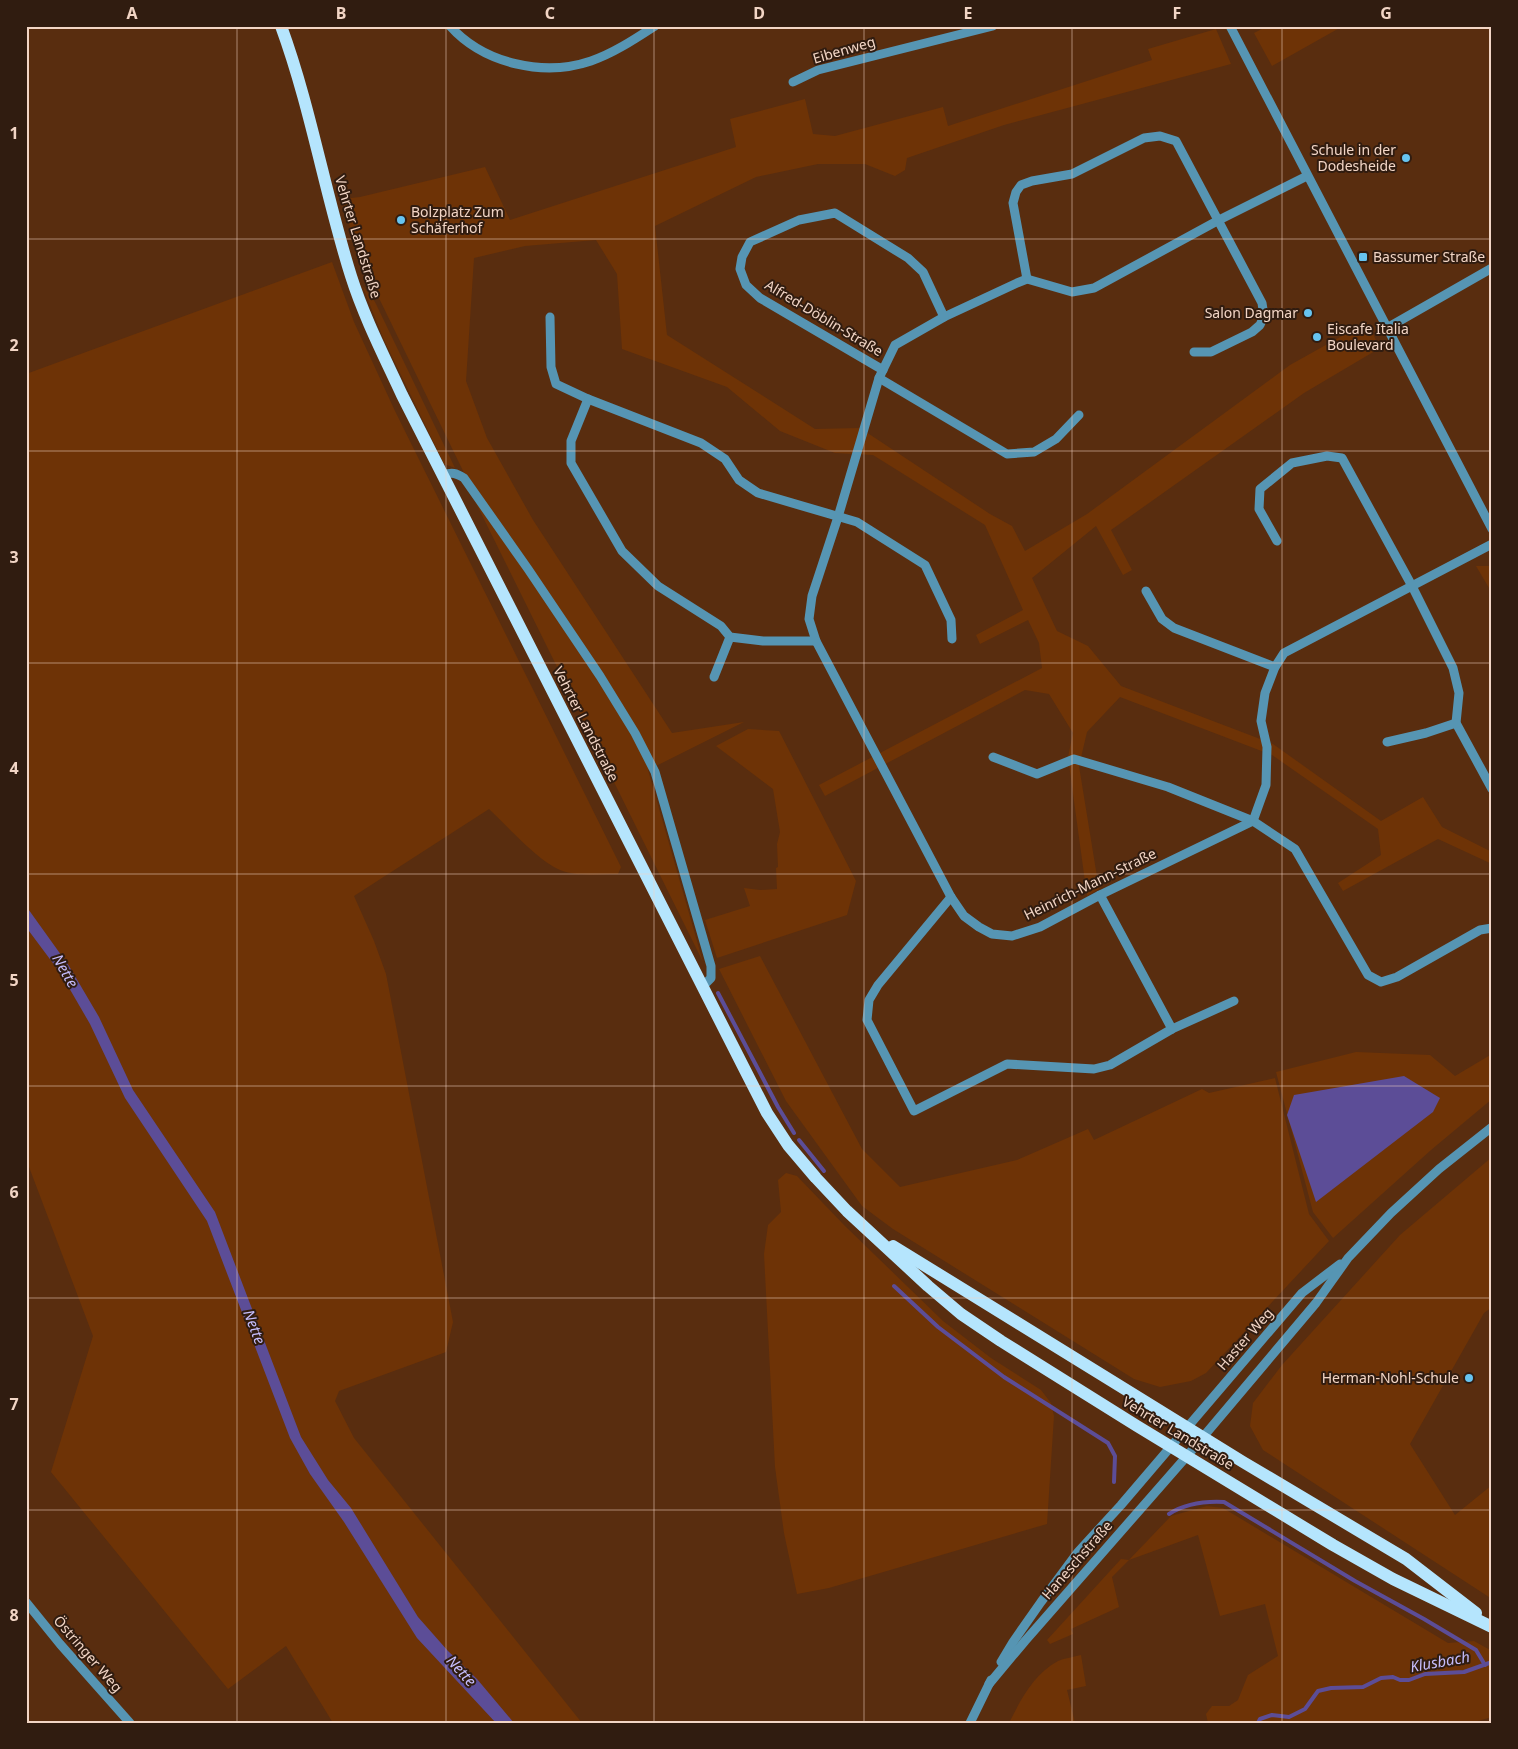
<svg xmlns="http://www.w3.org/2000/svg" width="1518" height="1749" font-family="'Noto Sans',sans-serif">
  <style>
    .green { fill: #6e3306 }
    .water { fill: #5c4d97 }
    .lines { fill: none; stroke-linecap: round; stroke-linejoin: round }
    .stream { stroke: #5c4d97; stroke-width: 4 }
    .minor { stroke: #5695b3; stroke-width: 9 }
    .major { stroke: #b5e5fd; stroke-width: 12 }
    .grid { fill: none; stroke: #f2d5c5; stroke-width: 1; stroke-opacity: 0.55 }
    .poi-dot { fill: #67c4f0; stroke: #301c10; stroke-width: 2 }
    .labels { text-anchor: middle; stroke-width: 4; stroke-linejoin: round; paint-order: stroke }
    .street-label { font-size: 14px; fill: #f2d5c5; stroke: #301c10 }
    .poi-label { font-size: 14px; fill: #f2d5c5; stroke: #301c10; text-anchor: end }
    .water-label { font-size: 15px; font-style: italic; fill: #c5bdfc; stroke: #301c10 }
    .neatline { fill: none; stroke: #f2d5c5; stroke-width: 2 }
    .grid-label { font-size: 16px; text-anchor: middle; font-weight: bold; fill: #f2d5c5 }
  </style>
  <rect width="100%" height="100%" fill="#592d0f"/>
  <!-- green -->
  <g class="green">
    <polygon points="1268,26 1343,26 1272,66 1254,33"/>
    <polygon points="1216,29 1231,64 1004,125 907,158 905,170 895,176 865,164 818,164 756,177 655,226 667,335 815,429 860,428 990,514 1012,526 1025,551 1087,514 1290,365 1367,322 1380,348 1304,393 1111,530 1132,570 1123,575 1096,526 1032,578 1057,631 1088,646 1121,686 1273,744 1381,821 1423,797 1442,827 1492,852 1492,864 1438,839 1343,891 1338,883 1381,855 1378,829 1272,755 1120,697 1087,732 1079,766 1099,889 1087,896 1068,757 1073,733 1049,694 1025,690 825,796 819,785 1042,668 1039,643 1028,620 980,644 976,635 1023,610 985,525 873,455 835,453 780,431 727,387 622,349 617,274 596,240 525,246 474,258 466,381 487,438 533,520 672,733 744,722 648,770 703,962 474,499 466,477 358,255 342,199 360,197 485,167 510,220 736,147 730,119 805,99 813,134 835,136 943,107 948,126 1152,60 1148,49"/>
    <path d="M 332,262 L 354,322 L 395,411 L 621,867 L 618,874 C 601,874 576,877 560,870 C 538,861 507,826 489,809 L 354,896 L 374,941 L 386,974 L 453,1322 L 446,1352 L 339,1391 L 335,1401 L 354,1438 L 582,1723 L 333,1723 L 286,1646 L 228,1689 L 51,1472 L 93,1336 L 26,1159 L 26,374 Z"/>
    <polygon points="362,285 375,302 455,468 444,464 384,340"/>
    <polygon points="1476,566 1492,566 1492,593"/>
    <polygon points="748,729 779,731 856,881 847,915 717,958 705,920 750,906 744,888 760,890 777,889 776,868 778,867 777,844 780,832 773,789 716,746"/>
    <polygon points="760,956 862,1149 900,1187 1017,1160 1088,1129 1094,1140 1202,1089 1209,1093 1275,1078 1309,1214 1329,1241 1206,1373 1191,1381 1160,1387 1134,1379 893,1229 862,1206 786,1101 719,969"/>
    <polygon points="1356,1052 1430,1055 1455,1076 1492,1054 1492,1099 1431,1150 1333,1238 1313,1212 1276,1072"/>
    <polygon points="1492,1157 1492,1307 1484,1313 1410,1444 1455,1515 1492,1485 1492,1599 1263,1450 1250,1426 1253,1403 1282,1365 1400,1235"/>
    <polygon points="786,1173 797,1176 844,1225 943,1321 991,1358 1041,1390 1051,1403 1054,1416 1047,1524 829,1588 797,1594 784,1533 775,1467 764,1254 768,1225 781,1212 778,1180"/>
    <polygon points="1207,1506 1223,1508 1448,1643 1474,1641 1492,1651 1492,1717 1471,1723 1208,1723 1206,1714 1212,1706 1229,1706 1238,1700 1248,1675 1278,1656 1265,1604 1220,1616 1198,1535 1129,1560 1112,1577 1119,1607 1071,1629 1073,1634 1050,1644 1047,1640 1121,1559 1129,1560 1171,1516"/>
    <path d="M 1081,1655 L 1086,1686 L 1067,1690 L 1075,1723 L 1009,1723 C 1021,1699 1034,1674 1058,1661 C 1065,1658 1074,1657 1081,1655 Z"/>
  </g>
  <!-- water -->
  <g class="water">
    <polygon points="26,906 69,966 99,1017 133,1090 215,1212 301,1437 328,1480 351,1508 418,1617 448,1651 477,1679 514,1723 496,1723 417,1638 344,1522 310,1474 290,1438 207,1221 125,1098 90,1024 61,974 26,927"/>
    <polygon points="1404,1076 1440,1098 1433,1112 1316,1202 1287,1115 1294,1095"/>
  </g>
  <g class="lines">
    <!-- stream -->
    <g class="stream">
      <polyline points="718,993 778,1107 794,1133"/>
      <polyline points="799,1140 824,1171"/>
      <polyline points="894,1286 938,1327 1004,1377 1108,1443 1115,1456 1114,1482"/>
      <path d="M 1169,1514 C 1186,1503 1204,1501 1224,1502 L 1355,1581 L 1424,1619 L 1476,1650 L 1485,1665"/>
      <polyline points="1258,1723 1260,1719 1272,1715 1289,1717 1305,1709 1318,1691 1331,1688 1363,1687 1381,1678 1393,1677 1400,1680 1409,1680 1425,1674 1464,1672 1492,1662"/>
    </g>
    <!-- minor -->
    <g class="minor">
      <path d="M 450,26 C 484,64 544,77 591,61 C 614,53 635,39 655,26"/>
      <polyline points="1230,26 1492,529"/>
      <polyline points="793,82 818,70 993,26"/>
      <polyline points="1307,176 1219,220 1094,288 1072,292 1027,279 1017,283 944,317 895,345 879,378 838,517 812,596 809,619 816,641 951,897 964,916 979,927 992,934 1012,936 1040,927 1100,895 1253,821 1266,785 1267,747 1261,721 1265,693 1275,667 1284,653 1492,544"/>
      <polyline points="1027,279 1013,203 1016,192 1021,185 1032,181 1072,174 1144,138 1160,136 1176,141 1262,303 1264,316 1260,325 1252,332 1211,352 1194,352"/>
      <polyline points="550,317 551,367 556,384 588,399 701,443 725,459 739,480 758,493 857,522 925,565 951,620 952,639"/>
      <polyline points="1387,328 1492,268"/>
      <polyline points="883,370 760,298 746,285 740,269 742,257 750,242 799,220 835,213 908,258 923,272 944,317"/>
      <polyline points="879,378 1007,454 1034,452 1056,439 1079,415"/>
      <polyline points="588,399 571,441 571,463 622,551 658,586 721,626 730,637 763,641 816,641"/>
      <path d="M 443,475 C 452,472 456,473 464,478 L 528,569 L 600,676 L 635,733 L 655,772 L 711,966 L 711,978 L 702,987"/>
      <polyline points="1277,541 1259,509 1260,489 1292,463 1327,456 1342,458 1412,586 1453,668 1459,693 1456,723 1492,789"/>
      <polyline points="1146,591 1162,619 1174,628 1275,667"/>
      <polyline points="714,677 730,637"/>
      <polyline points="1387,742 1426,733 1456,723"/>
      <polyline points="993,757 1037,774 1074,759 1168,787 1253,821 1295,849 1368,975 1381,982 1397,977 1480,930 1492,928"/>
      <polyline points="1100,895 1172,1029"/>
      <polyline points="951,897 878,985 869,1000 867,1020 914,1111 1007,1064 1094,1069 1110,1065 1172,1029 1234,1001"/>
      <polyline points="26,1602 60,1644 130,1723"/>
      <polyline points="1001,1662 1013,1642 1041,1602 1078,1552 1121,1505 1302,1293 1340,1264"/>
      <polyline points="989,1684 1025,1641 1187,1456 1316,1303 1348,1258 1391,1213 1439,1169 1492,1127"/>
      <polyline points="970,1723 991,1680"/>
    </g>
    <!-- major -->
    <g class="major">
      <path d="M 281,26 C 311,108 325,194 351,276 C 364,317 384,356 402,395 L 745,1070 L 767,1113 L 788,1145 L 816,1178 L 847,1211 L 928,1286 L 961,1314 L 1001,1341 L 1137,1426 L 1333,1545 L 1393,1579 L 1492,1627"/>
      <polyline points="893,1246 1243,1462 1406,1559 1476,1613"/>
    </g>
  </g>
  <!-- grid -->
  <path class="grid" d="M 237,26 L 237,1723M 446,26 L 446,1723M 654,26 L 654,1723M 864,26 L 864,1723M 1072,26 L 1072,1723M 1282,26 L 1282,1723M 26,239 L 1492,239M 26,451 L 1492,451M 26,663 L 1492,663M 26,874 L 1492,874M 26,1086 L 1492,1086M 26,1298 L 1492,1298M 26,1510 L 1492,1510"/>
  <!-- markers -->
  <g class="poi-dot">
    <circle cx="1406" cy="158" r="5"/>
    <circle cx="401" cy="220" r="5"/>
    <rect x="1358" y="252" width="10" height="10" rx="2.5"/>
    <circle cx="1308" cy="313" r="5"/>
    <circle cx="1317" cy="337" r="5"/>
    <circle cx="1469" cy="1378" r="5"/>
  </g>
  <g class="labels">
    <!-- street labels -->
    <g class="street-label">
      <text transform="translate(844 50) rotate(-16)" y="5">Eibenweg</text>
      <text transform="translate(358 237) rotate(73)" y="5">Vehrter Landstraße</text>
      <text transform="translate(824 318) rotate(31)" y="5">Alfred-Döblin-Straße</text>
      <text transform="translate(586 724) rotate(63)" y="5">Vehrter Landstraße</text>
      <text transform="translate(1090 884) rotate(-26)" y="5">Heinrich-Mann-Straße</text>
      <text transform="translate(1245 1339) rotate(-49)" y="5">Haster Weg</text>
      <text transform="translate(1178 1433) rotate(31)" y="5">Vehrter Landstraße</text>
      <text transform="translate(1077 1560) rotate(-49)" y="5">Haneschstraße</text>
      <text transform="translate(88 1654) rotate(49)" y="5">Östringer Weg</text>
    </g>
    <!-- poi labels -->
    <g class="poi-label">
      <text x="1396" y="155">Schule in der<tspan x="1396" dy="16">Dodesheide</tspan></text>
      <text x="411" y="217" text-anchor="start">Bolzplatz Zum<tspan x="411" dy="16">Schäferhof</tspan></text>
      <text x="1373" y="262" text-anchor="start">Bassumer Straße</text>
      <text x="1298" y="318">Salon Dagmar</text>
      <text x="1327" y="334" text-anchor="start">Eiscafe Italia<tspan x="1327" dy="16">Boulevard</tspan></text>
      <text x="1459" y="1383">Herman-Nohl-Schule</text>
    </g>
    <!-- water labels -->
    <g class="water-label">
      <text transform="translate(65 971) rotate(60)" y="5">Nette</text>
      <text transform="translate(254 1327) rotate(69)" y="5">Nette</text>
      <text transform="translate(1440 1662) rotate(-10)" y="5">Klusbach</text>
      <text transform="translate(461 1671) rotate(48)" y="5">Nette</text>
    </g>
  </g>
  <!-- border -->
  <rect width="1518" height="1749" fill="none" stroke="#301c10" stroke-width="55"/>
  <rect x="28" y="28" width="1462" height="1694" class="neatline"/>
  <g class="grid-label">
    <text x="132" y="19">A</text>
    <text x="341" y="19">B</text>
    <text x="550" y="19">C</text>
    <text x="759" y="19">D</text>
    <text x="968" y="19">E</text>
    <text x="1177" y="19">F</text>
    <text x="1386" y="19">G</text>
    <text x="14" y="139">1</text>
    <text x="14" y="351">2</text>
    <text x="14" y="563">3</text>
    <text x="14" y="774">4</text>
    <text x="14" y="986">5</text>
    <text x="14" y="1198">6</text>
    <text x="14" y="1410">7</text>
    <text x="14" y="1621">8</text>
  </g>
</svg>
